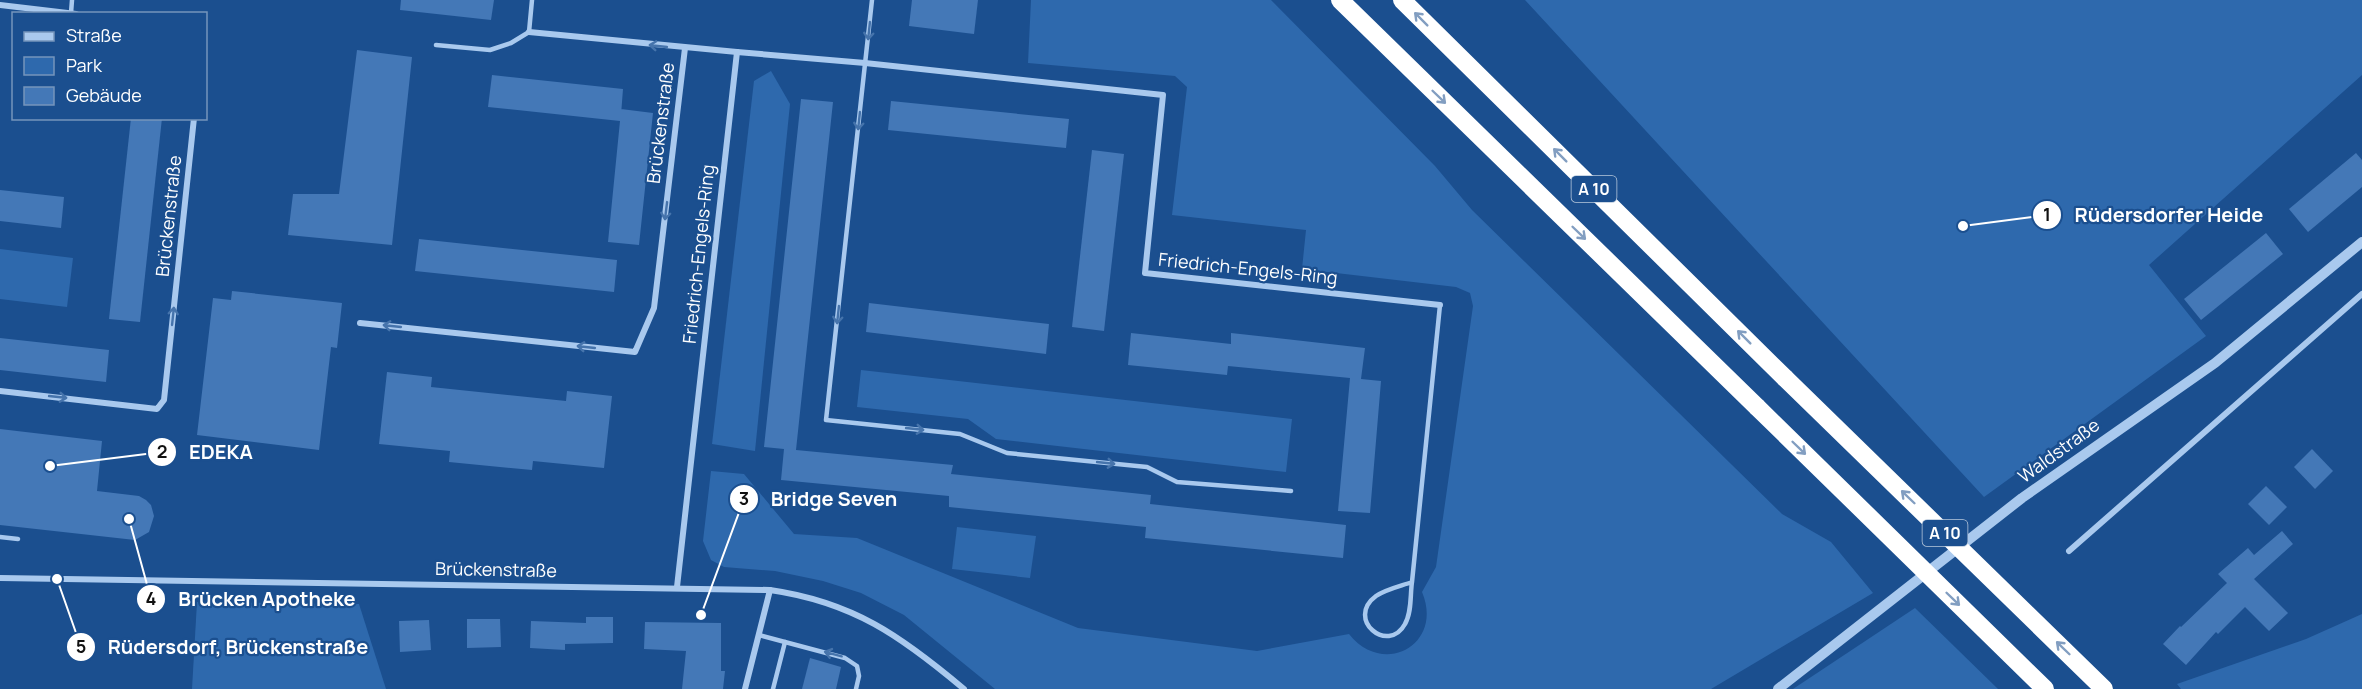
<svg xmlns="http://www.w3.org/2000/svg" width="2362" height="689" font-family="Manrope,sans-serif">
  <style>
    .green { fill: #2e69ad }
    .building { fill: #4478b7 }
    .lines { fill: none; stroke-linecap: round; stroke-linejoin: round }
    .service { stroke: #a9c9ee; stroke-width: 4.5 }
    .minor { stroke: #a9c9ee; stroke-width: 6 }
    .tertiary { stroke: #a9c9ee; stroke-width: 10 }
    .motorway { stroke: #fff; stroke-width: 18 }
    .motorway-bridge { stroke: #fff; stroke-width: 18 }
    .oneway { stroke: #829ec1 }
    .oneway2 { stroke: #4674ac }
    .labels { text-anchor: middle; stroke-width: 4.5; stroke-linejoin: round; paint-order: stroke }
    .shield { fill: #1b4f8f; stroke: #bbcadd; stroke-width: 1.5 }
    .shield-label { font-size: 16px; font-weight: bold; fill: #fff }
    .street-label { font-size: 18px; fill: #fff; stroke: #1b4f8f }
    .leader { fill: none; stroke: #fff; stroke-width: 2 }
    .callout-dot { fill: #fff; stroke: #1b4f8f; stroke-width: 2 }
    .mark-label { font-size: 18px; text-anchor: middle; font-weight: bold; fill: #111 }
    .callout-label { font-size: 20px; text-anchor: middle; font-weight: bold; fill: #fff; stroke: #1b4f8f; stroke-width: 4.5; stroke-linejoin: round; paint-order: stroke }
  </style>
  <rect width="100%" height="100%" fill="#1b4f8f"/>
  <!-- green -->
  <g class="green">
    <path d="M 1031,0 L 1271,0 L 1435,166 L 1472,210 L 1782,514 L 1831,542 L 1873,593 L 1711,689 L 995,689 L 904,615 L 861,593 L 823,581 L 775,571 L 724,567 L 711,560 L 703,541 L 711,471 L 744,474 L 794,534 L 857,538 L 1078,628 L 1257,651 L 1349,634 C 1384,678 1444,644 1422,592 L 1436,567 L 1473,306 L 1470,293 L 1456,287 L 1302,269 L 1306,230 L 1172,215 L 1187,87 L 1175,76 L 1028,63 Z"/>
    <polygon points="1525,0 2362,0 2362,75 2149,265 2206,336 1984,497"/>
    <polygon points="771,71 790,104 755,451 712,444 754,81"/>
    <polygon points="0,249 73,258 67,307 0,299"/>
    <polygon points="861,370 1292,419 1286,472 996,439 968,419 857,407"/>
    <polygon points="957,527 1036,536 1030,578 952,569"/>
    <polygon points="197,602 359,604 386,689 192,689"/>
    <polygon points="1915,608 1998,689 1793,689"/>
    <polygon points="2362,614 2362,689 2181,689 2177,684 2306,639"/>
  </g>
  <!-- building -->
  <g class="building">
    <polygon points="401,0 494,0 491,20 400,10"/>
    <polygon points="912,0 978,0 974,34 909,26"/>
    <polygon points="357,50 412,57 392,245 288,235 293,194 339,194"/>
    <polygon points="492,75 623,89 621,115 621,109 653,113 639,245 608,242 620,121 488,107"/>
    <polygon points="801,99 833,102 796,450 953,465 951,474 1151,495 1150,504 1346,525 1343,558 1145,538 1146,527 949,507 949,496 781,480 784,449 764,447"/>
    <polygon points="891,101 1069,119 1066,148 888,130"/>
    <polygon points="131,118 162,118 140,322 109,319"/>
    <polygon points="1092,150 1124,154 1104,331 1072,327"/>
    <polygon points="2356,153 2362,160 2362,187 2308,232 2289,209"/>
    <polygon points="0,190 64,197 61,228 0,221"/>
    <polygon points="2266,233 2283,254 2201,320 2184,299"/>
    <polygon points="419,239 617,260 614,292 415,271"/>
    <polygon points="232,291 342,303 337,348 331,347 319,450 197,435 213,298 231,300"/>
    <polygon points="869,303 1049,324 1046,354 866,332"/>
    <polygon points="1131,333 1231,344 1231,333 1365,348 1361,379 1381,381 1370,513 1338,511 1350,378 1228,366 1227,375 1128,365"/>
    <polygon points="0,338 109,350 106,382 0,370"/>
    <polygon points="387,372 432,377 431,387 566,401 567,391 612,396 604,468 533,461 532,470 449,462 450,451 379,444"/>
    <polygon points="0,429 102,441 97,491 139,496 146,500 151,505 154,516 149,532 135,540 0,525"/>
    <polygon points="2312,449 2333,471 2315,489 2294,467"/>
    <polygon points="2266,486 2287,507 2269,525 2248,504"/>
    <polygon points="2282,531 2293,544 2254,579 2288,613 2269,631 2245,607 2218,634 2216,632 2186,665 2163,644 2180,626 2181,627 2227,583 2218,574 2248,548 2254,555"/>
    <polygon points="586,617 613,617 613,643 565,644 565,650 530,648 531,621 586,623"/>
    <polygon points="467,619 500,619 501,647 467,648"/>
    <polygon points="429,620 431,650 400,652 399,621"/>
    <polygon points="645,622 721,623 721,671 725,671 723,689 682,689 686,651 644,649"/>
    <polygon points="810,658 841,667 836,689 802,689"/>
  </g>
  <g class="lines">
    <!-- service -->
    <g class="service">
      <polyline points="872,0 826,420 960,434 1007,453 1147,467 1177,482 1291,491"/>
      <polyline points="71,13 72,0"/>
      <polyline points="436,45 490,50 511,43 529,32 532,0"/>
      <polyline points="0,537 18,539"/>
      <path d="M 1412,582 C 1410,595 1412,612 1405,624 C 1388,655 1345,619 1376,596 C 1386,589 1401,586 1412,582 L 1440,305"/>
      <polyline points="759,635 845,658 857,666 859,676 856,689"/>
      <polyline points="773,689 785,642"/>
    </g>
    <!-- minor -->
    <g class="minor">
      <polyline points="0,5 76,14"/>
      <polyline points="529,32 737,52"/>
      <polyline points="360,323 635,352 654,308 685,48"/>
      <polyline points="0,391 157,409 164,400 194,118"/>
      <polyline points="2069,551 2362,294"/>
      <path d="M 0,578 L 770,590 C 853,602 901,636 964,689"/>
      <polyline points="677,587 737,52 865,63 1163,95 1145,273 1440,305"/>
      <polyline points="745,689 770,590"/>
    </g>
    <!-- tertiary -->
    <polyline class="tertiary" points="1778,689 2022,498 2215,363 2362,242"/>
    <!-- motorway -->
    <g class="motorway">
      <polyline points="1340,0 1757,407"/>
      <polyline points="1402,0 1785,378"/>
    </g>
    <!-- motorway-bridge -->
    <g class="motorway-bridge">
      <polyline points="1785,378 2104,689"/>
      <polyline points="1757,407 2045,689"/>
    </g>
  </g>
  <!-- one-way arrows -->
  <defs><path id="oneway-shaft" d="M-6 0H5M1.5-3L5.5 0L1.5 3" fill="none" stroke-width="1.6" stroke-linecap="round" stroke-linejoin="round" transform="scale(1.5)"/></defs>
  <g class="oneway">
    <use href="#oneway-shaft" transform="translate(1421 19) rotate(-135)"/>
    <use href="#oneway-shaft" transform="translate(1439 97) rotate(44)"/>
    <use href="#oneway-shaft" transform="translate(1560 155) rotate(-135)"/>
    <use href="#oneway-shaft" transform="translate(1579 233) rotate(44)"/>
    <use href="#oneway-shaft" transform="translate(1744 337) rotate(-135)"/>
    <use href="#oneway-shaft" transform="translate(1799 448) rotate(44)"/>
    <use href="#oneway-shaft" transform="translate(1908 497) rotate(-136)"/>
    <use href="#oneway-shaft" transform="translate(1953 599) rotate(44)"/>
    <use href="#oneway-shaft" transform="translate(2063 648) rotate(-136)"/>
  </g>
  <g class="oneway2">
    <use href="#oneway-shaft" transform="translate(869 31) rotate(96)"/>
    <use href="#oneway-shaft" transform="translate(658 46) rotate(-174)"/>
    <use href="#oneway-shaft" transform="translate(859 121) rotate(96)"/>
    <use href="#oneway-shaft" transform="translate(666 211) rotate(97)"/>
    <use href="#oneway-shaft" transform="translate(838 315) rotate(96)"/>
    <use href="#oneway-shaft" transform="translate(173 316) rotate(-84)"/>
    <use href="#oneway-shaft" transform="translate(392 326) rotate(-174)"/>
    <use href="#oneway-shaft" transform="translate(586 347) rotate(-174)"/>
    <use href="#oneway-shaft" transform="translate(58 397) rotate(6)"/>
    <use href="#oneway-shaft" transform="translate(915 429) rotate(6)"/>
    <use href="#oneway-shaft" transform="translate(1106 463) rotate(6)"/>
    <use href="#oneway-shaft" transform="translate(833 654) rotate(-165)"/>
  </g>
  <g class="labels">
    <!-- shield labels -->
    <g class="shield">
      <rect x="1571.5" y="176" width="45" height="26" rx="4.5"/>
      <rect x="1922.5" y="520" width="45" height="26" rx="4.5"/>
    </g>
    <g class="shield-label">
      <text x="1594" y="195">A 10</text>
      <text x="1945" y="539">A 10</text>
    </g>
    <!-- street labels -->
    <g class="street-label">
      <text transform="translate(661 123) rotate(-83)" y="6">Brückenstraße</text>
      <text transform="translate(169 216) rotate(-84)" y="6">Brückenstraße</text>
      <text transform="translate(699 254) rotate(-84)" y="6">Friedrich-Engels-Ring</text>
      <text transform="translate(1248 269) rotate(6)" y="6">Friedrich-Engels-Ring</text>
      <text transform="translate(2059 451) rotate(-36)" y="6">Waldstraße</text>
      <text transform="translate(496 570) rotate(1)" y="6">Brückenstraße</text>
    </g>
  </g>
  <!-- callouts -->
  <path class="leader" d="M1963 226L2047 215M50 466L162 452M701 615L744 499M129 519L151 599M57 579L81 647"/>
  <g class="callout-dot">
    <circle cx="1963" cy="226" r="6"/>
    <circle cx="50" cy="466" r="6"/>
    <circle cx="701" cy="615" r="6"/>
    <circle cx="129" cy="519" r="6"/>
    <circle cx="57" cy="579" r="6"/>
    <circle cx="2047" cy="215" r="15"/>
    <circle cx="162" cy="452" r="15"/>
    <circle cx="744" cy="499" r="15"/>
    <circle cx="151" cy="599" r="15"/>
    <circle cx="81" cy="647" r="15"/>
  </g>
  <g class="mark-label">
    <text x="2047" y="221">1</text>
    <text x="162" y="458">2</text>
    <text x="744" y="505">3</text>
    <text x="151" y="605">4</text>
    <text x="81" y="653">5</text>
  </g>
  <g class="callout-label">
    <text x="2169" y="222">Rüdersdorfer Heide</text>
    <text x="221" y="459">EDEKA</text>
    <text x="834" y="506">Bridge Seven</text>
    <text x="267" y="606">Brücken Apotheke</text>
    <text x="238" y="654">Rüdersdorf, Brückenstraße</text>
  </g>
  <!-- legend -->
  <rect x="12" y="12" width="195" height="108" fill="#1b4f8f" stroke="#7695bc" stroke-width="1.5"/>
  <rect x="24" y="32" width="30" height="9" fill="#a9c9ee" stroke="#7695bc" stroke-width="1.5"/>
  <text x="66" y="42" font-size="18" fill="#ffffff">Straße</text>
  <rect x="24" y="57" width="30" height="18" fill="#2e69ad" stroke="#7695bc" stroke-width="1.5"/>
  <text x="66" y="72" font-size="18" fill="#ffffff">Park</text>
  <rect x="24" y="87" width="30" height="18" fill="#4478b7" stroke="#7695bc" stroke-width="1.5"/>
  <text x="66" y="102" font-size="18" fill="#ffffff">Gebäude</text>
</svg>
